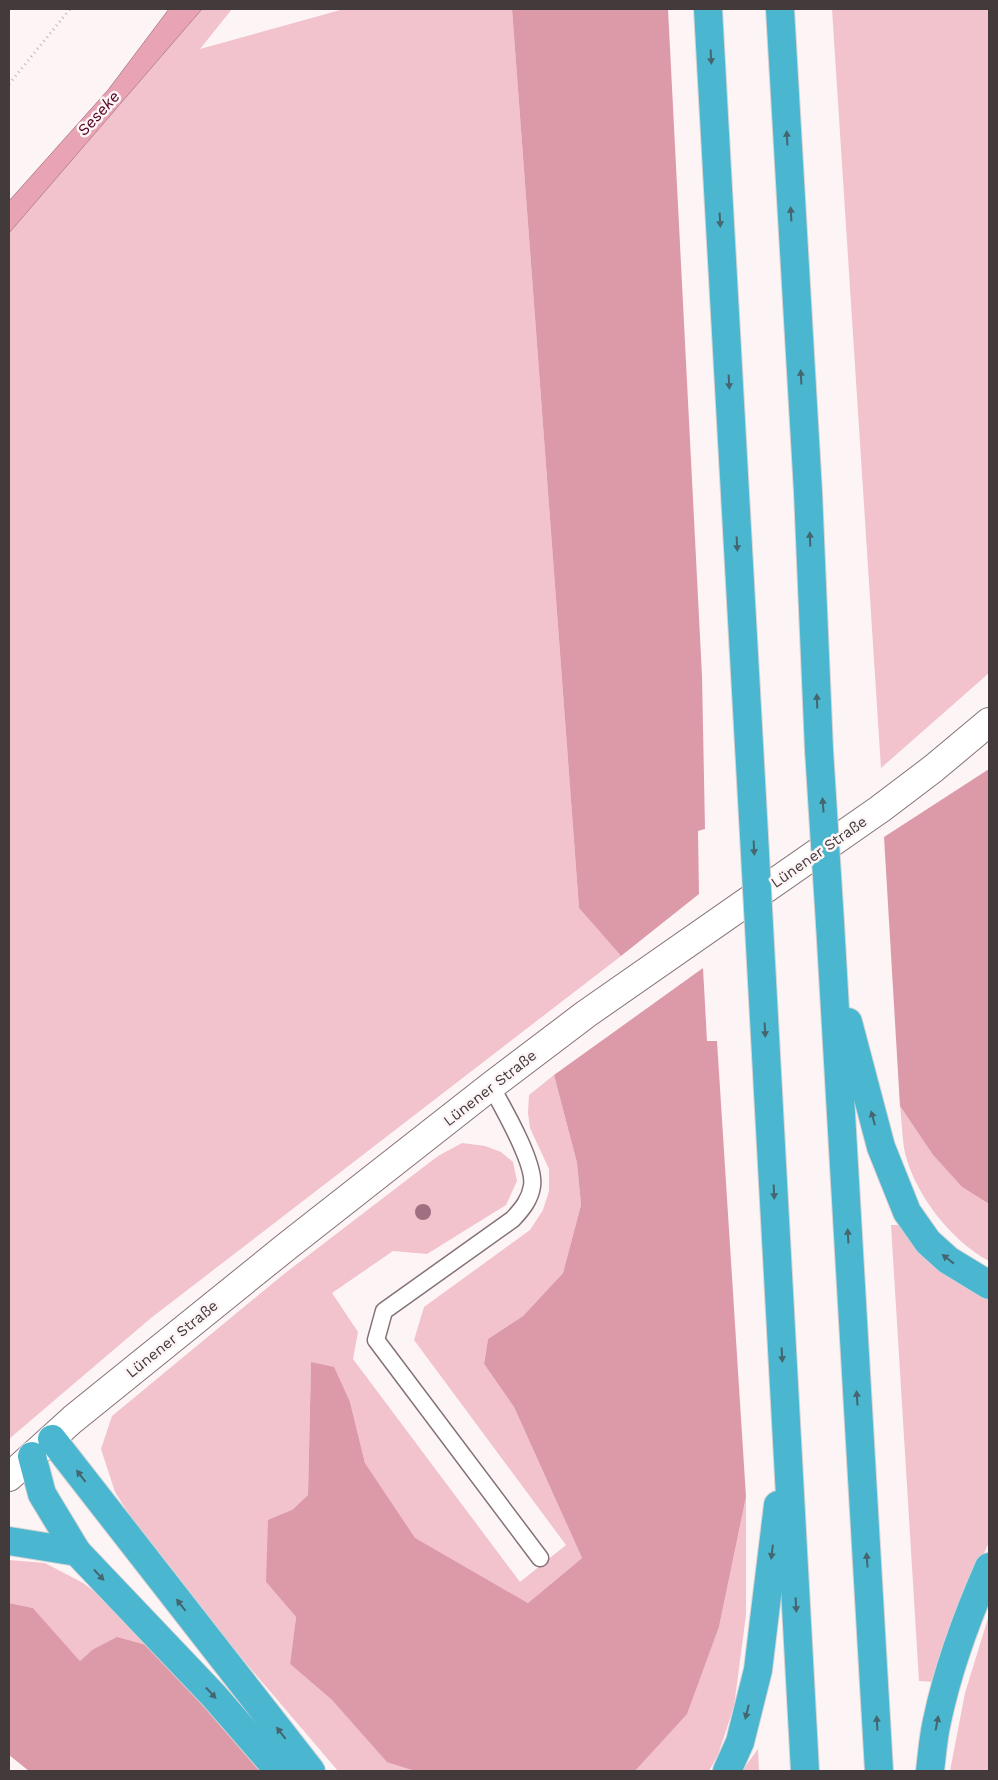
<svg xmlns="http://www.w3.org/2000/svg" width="998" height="1780" font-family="'Work Sans',sans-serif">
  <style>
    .green { fill: #f2c2cd }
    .forest { fill: #dc9aa9 }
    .water { fill: #e8a4b4; stroke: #b68490 }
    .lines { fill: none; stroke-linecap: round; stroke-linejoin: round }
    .lane-casing { stroke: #847276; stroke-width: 19 }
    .secondary-casing { stroke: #847276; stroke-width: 30 }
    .highway-casing { stroke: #d6d4d4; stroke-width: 30 }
    .path { stroke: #c1b8ba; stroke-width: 3; stroke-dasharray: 1 4; stroke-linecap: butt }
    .lane { stroke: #fff; stroke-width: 16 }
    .secondary { stroke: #fff; stroke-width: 28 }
    .highway { stroke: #4ab6cf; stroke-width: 28 }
    .highway-bridge-casing { stroke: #d6d4d4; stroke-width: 30; stroke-linecap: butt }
    .highway-bridge { stroke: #4ab6cf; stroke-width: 28 }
    .tree { fill: #a06f82 }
    .oneway { fill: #45656f }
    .labels { text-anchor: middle; stroke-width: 5; stroke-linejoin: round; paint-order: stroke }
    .street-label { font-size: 15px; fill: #433a3c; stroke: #fdf4f6 }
    .water-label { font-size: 16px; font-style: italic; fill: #530224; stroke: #fdf4f6 }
  </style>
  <rect width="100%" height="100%" fill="#fdf4f6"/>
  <!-- green -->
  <g class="green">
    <polygon points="202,9 232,9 200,49 344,9 512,9 579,908 621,956 151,1318 9,1439 9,233"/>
    <polygon points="832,9 989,9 989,673 881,768"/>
    <polygon points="554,1075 577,1163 581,1205 563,1273 523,1316 488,1339 484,1364 514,1407 582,1558 528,1603 415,1539 365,1463 350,1402 311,1362 308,1495 292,1510 266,1582 296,1617 290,1664 332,1700 387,1761 415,1771 338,1771 233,1648 142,1535 115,1492 101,1449 112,1416 284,1274 438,1156 462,1143 485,1146 501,1152 513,1162 517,1181 506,1205 427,1254 393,1251 332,1293 358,1332 353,1359 520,1582 566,1545 414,1340 424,1307 530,1230 543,1210 549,1191 549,1169 530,1128 528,1113 529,1095"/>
    <path d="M 900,1106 L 933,1155 L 962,1187 L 989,1204 L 989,1261 C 951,1241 915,1194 905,1153 C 902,1138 902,1121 900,1106 Z"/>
    <polygon points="891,1225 903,1225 989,1296 989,1542 962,1602 934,1682 919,1681"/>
    <polygon points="746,1497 746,1615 734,1706 718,1755 709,1771 635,1771 687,1713 719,1627"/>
    <polygon points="9,1560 45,1563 83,1583 122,1612 164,1650 92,1650 80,1661 33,1608 9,1603"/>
    <polygon points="989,1615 989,1771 950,1771 965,1693"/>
    <polygon points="758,1749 759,1771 742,1771"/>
  </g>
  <!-- forest -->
  <g class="forest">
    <polygon points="512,9 668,9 702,676 705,829 698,831 699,894 621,956 579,908"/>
    <polygon points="989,769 989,1204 962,1187 933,1155 900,1106 884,837"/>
    <polygon points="703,968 707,1041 717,1041 746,1497 719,1627 687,1714 635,1771 415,1771 387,1762 332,1700 290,1664 296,1617 266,1582 268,1520 292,1510 308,1495 311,1362 334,1367 350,1402 365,1463 415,1538 528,1603 582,1558 514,1407 484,1364 488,1339 523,1316 563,1273 581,1205 577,1163 554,1075"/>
    <polygon points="9,1603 33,1608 80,1661 92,1650 117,1637 164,1650 266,1771 29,1771 9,1755"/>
  </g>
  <!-- water -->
  <polygon class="water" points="169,9 202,9 9,233 9,201 108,90"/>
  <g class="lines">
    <defs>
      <path id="lane" d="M 491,1086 C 502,1106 536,1164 532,1186 C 530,1200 522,1209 513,1219 L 384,1311 L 376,1340 L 540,1558"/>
      <polyline id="secondary" points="9,1477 73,1419 286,1247 491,1086 586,1014 880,809 934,768 989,722"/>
      <g id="highway">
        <polyline points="708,9 752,799"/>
        <polyline points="780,9 808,492 819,750"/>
        <polyline points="830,923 879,1771"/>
        <polyline points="762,981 805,1771"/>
        <polyline points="848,1022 881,1147 907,1212 928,1242 948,1260 989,1285"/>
        <polyline points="52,1439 311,1771"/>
        <polyline points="32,1456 42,1494 77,1552"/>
        <polyline points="9,1541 77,1552 214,1696 279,1771"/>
        <polyline points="727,1771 740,1742 758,1670 778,1505"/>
        <path d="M 930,1771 C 932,1755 933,1738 937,1721 C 948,1668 967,1617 989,1567"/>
      </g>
    </defs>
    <!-- lane casing -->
    <use href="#lane" class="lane-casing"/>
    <!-- secondary casing -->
    <use href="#secondary" class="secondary-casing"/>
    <!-- highway casing -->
    <use href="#highway" class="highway-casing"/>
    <!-- path -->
    <polyline class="path" points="9,84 70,9"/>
    <!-- lane -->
    <use href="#lane" class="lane"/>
    <!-- secondary -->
    <use href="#secondary" class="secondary"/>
    <!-- highway -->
    <use href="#highway" class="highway"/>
    <defs>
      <g id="highway-bridge">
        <polyline points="819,750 830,923"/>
        <polyline points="752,799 762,981"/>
      </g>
    </defs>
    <!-- highway-bridge casing -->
    <use href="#highway-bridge" class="highway-bridge-casing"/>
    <!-- highway-bridge -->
    <use href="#highway-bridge" class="highway-bridge"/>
  </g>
  <!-- trees -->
  <circle class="tree" cx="423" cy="1212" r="8"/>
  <!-- one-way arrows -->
  <defs><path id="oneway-solid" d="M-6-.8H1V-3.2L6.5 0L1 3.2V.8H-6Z" transform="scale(1.25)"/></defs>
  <g class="oneway">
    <use href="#oneway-solid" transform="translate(711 57) rotate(87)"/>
    <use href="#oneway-solid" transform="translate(787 138) rotate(-93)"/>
    <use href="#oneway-solid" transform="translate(791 214) rotate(-93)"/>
    <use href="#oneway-solid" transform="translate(720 220) rotate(87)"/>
    <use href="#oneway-solid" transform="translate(801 377) rotate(-93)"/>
    <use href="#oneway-solid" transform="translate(729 382) rotate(87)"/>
    <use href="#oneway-solid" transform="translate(810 539) rotate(-92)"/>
    <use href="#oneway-solid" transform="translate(737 544) rotate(87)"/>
    <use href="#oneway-solid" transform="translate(817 701) rotate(-92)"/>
    <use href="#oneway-solid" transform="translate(823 805) rotate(-94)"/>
    <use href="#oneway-solid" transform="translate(754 848) rotate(87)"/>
    <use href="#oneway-solid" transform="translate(765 1030) rotate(87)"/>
    <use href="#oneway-solid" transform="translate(873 1118) rotate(-105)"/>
    <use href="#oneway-solid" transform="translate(774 1192) rotate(87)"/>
    <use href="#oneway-solid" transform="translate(848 1236) rotate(-93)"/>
    <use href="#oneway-solid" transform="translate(948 1259) rotate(-142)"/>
    <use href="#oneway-solid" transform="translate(782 1355) rotate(87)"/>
    <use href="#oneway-solid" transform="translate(857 1398) rotate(-94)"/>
    <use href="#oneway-solid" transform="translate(81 1476) rotate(-128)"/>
    <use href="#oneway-solid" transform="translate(772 1552) rotate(97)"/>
    <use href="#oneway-solid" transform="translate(867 1560) rotate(-94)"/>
    <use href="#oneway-solid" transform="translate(99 1575) rotate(47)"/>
    <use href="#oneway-solid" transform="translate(181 1605) rotate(-128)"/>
    <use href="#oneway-solid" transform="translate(796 1605) rotate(87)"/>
    <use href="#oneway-solid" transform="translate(211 1693) rotate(47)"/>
    <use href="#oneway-solid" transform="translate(747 1712) rotate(104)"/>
    <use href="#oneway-solid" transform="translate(877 1723) rotate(-93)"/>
    <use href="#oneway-solid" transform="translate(937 1723) rotate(-79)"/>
    <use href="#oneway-solid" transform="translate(281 1733) rotate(-128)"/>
  </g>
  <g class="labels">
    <!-- street labels -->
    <g class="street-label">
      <text transform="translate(819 852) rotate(-35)" y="5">Lünener Straße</text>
      <text transform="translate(490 1088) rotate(-38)" y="5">Lünener Straße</text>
      <text transform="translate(172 1339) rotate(-39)" y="5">Lünener Straße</text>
    </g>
    <!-- water labels -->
    <g class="water-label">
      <text transform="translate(98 113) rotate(-48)" y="6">Seseke</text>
    </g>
  </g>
  <!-- border -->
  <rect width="998" height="1780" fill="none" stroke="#433a3c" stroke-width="20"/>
</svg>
